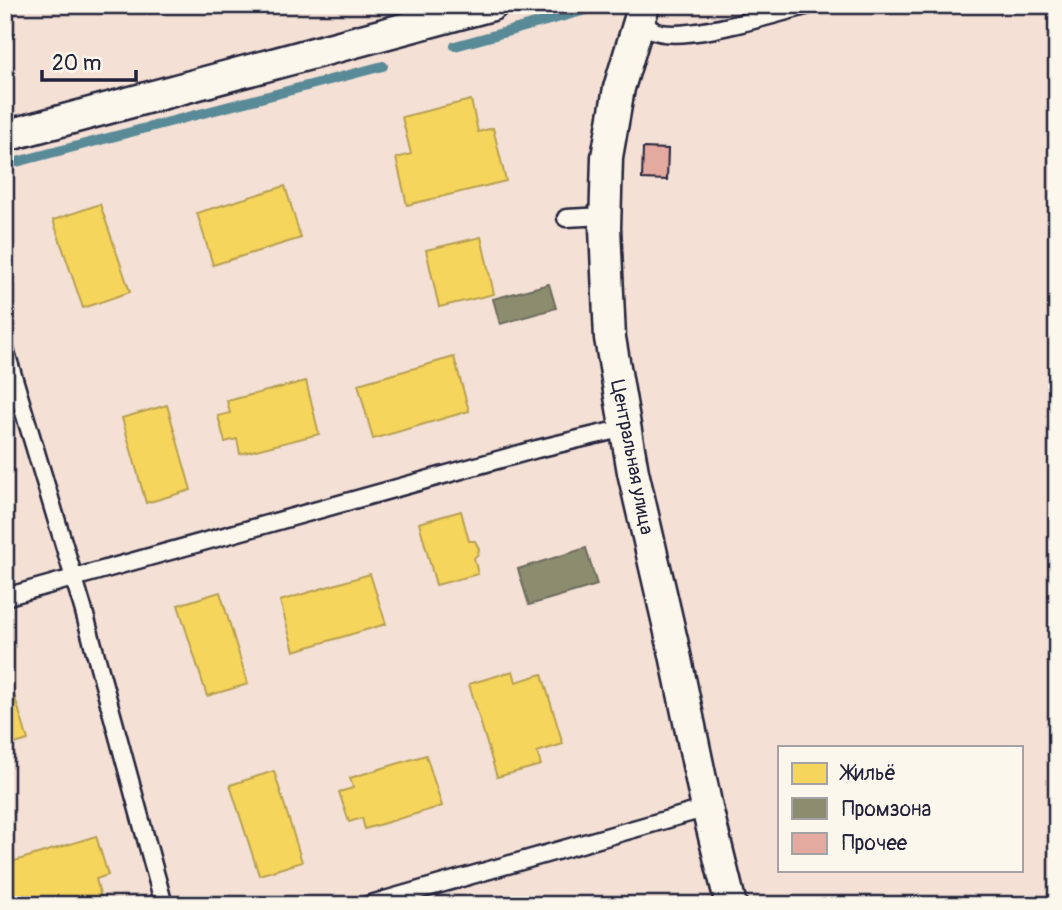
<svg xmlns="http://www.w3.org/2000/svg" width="1062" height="910" font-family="Pangolin,sans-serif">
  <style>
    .homes { fill: #f6d55c; stroke: #b69f52; stroke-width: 2 }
    .industry { fill: #8c8c6e; stroke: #6c6c5f; stroke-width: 2 }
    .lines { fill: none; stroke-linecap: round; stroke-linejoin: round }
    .stream { stroke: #598a97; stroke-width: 10 }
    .building { fill: #e4aaa0; stroke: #22223b; stroke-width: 2 }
    .lane-casing { stroke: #22223b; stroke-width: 21 }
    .street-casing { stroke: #22223b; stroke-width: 35 }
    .lane { stroke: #fbf7ec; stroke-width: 16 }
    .street { stroke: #fbf7ec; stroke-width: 30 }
    .labels { text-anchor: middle; stroke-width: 7; stroke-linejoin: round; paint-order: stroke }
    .street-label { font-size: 19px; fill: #22223b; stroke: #fbf7ec }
  </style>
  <rect width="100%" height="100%" fill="#f4e0d5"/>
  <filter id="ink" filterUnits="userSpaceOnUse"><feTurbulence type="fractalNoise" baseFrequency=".0143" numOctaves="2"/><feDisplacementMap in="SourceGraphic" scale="14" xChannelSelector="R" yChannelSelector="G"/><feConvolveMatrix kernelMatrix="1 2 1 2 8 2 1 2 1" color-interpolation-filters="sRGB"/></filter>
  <g filter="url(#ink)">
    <!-- homes -->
    <g class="homes">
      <polygon points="471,100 478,132 493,128 506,181 407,205 396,158 411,154 402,117"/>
      <polygon points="285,186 301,238 213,265 197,213"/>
      <polygon points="100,204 130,292 83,308 53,220"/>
      <polygon points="481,237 494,294 439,307 426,250"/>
      <polygon points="454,357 469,411 373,439 358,384"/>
      <polygon points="306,381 319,434 240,454 237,439 225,442 218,416 230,413 227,401"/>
      <polygon points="167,405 191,490 146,503 122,418"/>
      <polygon points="461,511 469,541 475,541 479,549 478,554 474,558 478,574 436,585 419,523"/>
      <polygon points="370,574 386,624 294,651 280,601"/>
      <polygon points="220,592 248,684 207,696 178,605"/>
      <polygon points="5,665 28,740 5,747"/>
      <polygon points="513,671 516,682 542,674 563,744 537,752 541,765 497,777 469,684"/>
      <polygon points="426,755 442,806 365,829 362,818 349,822 339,792 353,788 350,778"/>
      <polygon points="274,771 302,862 259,875 230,785"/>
      <polygon points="96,836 108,875 96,879 103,905 23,905 22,901 10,905 5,890 5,864"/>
    </g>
    <!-- industry -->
    <g class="industry">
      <polygon points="549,284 556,308 500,324 493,299"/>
      <polygon points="586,548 597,585 529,605 518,569"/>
    </g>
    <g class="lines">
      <!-- stream -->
      <g class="stream">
        <polyline points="455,46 604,5"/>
        <polyline points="5,165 383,66"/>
      </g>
    </g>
    <!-- building -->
    <polygon class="building" points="643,148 668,149 667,180 642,179"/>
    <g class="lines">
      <defs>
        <g id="lane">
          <path d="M 641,16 C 644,20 647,26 651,29 C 676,46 778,13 809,5"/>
          <polyline points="566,218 605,216"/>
          <polyline points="5,349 83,608 164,905"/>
          <polyline points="5,597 537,449 625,428"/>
          <polyline points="367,905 707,808"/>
        </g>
        <g id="street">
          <polyline points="644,5 619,88 607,157 605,228 610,338 633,472 673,645 707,808 731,905"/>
          <polyline points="5,136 492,5"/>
        </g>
      </defs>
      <!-- lane casing -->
      <use href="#lane" class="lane-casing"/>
      <!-- street casing -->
      <use href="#street" class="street-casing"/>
      <!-- lane -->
      <use href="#lane" class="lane"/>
      <!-- street -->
      <use href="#street" class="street"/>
    </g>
  </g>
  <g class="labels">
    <!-- street labels -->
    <g class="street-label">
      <text transform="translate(633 457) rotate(79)" y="7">Центральная улица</text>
    </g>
  </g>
  <!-- margin -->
  <rect width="1062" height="910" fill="none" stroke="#fbf7ec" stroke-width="28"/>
  <rect x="14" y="14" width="1034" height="882" fill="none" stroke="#22223b" stroke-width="2.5" filter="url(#ink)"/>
  <!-- legend -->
  <rect x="778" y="746" width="245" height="126" fill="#fbf7ec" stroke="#a4a2a5" stroke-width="2"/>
  <rect x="792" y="763" width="35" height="21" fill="#f6d55c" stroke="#a4a2a5" stroke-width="2"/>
  <text x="842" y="780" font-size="21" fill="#22223b">Жильё</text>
  <rect x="792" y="798" width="35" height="21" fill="#8c8c6e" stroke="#a4a2a5" stroke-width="2"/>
  <text x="842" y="816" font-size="21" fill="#22223b">Промзона</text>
  <rect x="792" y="833" width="35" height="21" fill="#e4aaa0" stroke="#a4a2a5" stroke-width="2"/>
  <text x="842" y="850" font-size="21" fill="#22223b">Прочее</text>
  <!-- scale -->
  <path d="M42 70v10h94v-10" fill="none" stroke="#22223b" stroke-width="3.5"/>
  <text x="52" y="70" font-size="21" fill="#22223b" stroke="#fbf7ec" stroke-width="5" paint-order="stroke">20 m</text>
</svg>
